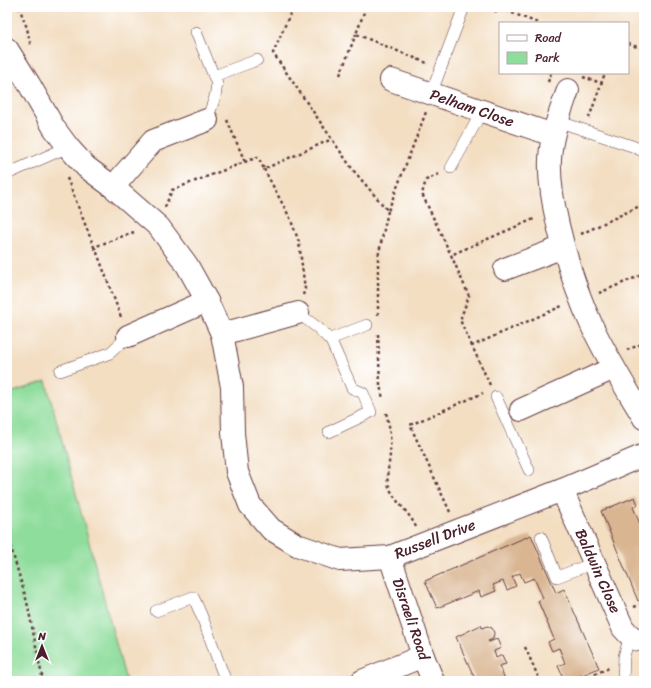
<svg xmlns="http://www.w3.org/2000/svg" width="651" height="688" font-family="Sriracha,sans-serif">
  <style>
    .green { fill: #8fdd9c; stroke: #6c7e64 }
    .building { fill: #d9b591 }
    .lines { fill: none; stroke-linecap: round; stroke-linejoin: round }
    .lane-casing { stroke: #633c42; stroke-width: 12 }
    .street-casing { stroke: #633c42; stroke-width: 24 }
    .path { stroke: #633c42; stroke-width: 2.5; stroke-dasharray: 3 3; stroke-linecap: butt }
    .lane { stroke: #fff; stroke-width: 11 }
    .street { stroke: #fff; stroke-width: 22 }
    .labels { text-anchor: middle; stroke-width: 3; stroke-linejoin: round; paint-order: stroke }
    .street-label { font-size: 15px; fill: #4a1f2b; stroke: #fff }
  </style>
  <rect width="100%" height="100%" fill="#fff"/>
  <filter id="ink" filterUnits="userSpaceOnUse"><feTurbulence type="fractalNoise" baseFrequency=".025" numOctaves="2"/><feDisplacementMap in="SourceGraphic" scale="8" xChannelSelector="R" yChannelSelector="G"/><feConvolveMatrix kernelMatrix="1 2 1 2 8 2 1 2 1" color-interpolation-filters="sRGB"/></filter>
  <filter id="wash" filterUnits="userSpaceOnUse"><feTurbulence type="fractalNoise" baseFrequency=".012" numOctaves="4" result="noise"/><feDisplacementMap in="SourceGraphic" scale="16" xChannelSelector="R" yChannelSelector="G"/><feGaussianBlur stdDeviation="0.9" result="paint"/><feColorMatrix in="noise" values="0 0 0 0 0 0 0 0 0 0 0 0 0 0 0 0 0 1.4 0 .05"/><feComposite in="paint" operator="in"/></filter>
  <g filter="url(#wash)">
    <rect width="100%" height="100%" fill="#f3dec2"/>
    <!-- green -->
    <polygon class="green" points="46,381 126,681 7,681 7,394"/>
    <g id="blocks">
      <!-- building -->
      <g class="building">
        <polygon points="635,497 638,505 633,507 644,534 644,598 638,601 601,511"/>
        <polygon points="531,535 556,593 564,589 599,668 568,681 565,681 558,666 565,663 559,648 552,651 548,642 554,639 538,601 543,598 534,578 524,582 520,573 512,577 516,586 507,590 503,581 493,585 496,591 481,597 479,591 437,608 425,581"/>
        <polygon points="481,625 482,628 487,626 492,628 494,633 493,639 488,641 489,642 497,639 501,648 494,651 496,658 502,655 506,664 499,666 506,681 476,681 456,637"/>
      </g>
    </g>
  </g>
  <g filter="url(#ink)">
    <use href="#blocks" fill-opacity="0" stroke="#633c42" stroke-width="1"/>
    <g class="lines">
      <defs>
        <g id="lane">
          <polyline points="196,32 217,84 215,97 207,120"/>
          <polyline points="214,76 257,60"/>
          <polyline points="431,94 464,7"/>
          <polyline points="557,121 635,147 644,152"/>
          <polyline points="451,168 482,111"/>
          <polyline points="7,174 68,147"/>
          <polyline points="298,313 318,328 331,341 352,388 363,393 371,412 329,432"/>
          <polyline points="330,339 367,325"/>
          <polyline points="60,371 110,353 128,336"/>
          <polyline points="496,397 529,470"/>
          <polyline points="541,537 557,577 594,563"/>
          <path d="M 156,611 L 193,597 C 207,624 214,653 226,681"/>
          <polyline points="623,681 624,656 630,636"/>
        </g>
        <g id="street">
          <polyline points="7,49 29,84 54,128 68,147 86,167 113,187 159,227 187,265 207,301 222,334 232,387 233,433 237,472 250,505 271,529 297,545 340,560 390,557 562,490 644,455"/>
          <polyline points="391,80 553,135"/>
          <path d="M 568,90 C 560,113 551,135 550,159 C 549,181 553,204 558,225 C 566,259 577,294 592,326 C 607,358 626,388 644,418"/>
          <polyline points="113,187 153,141 207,120"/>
          <polyline points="505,269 563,247"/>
          <polyline points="222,334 298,313"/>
          <polyline points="128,336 207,301"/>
          <polyline points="521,410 614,368"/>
          <path d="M 562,490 L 623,628 C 629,635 634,641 644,640"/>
          <polyline points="390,557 423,656 433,681"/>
          <polyline points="362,681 423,656"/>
        </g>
      </defs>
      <!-- lane casing -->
      <use href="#lane" class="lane-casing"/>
      <!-- street casing -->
      <use href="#street" class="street-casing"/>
      <!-- path -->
      <g class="path">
        <polyline points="19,7 27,28 31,47"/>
        <polyline points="291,7 290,14 273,53 353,170 388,211 426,112"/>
        <polyline points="366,7 356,34 427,63"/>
        <polyline points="483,7 494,11 507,11 538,23"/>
        <polyline points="628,44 644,49"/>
        <polyline points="340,75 356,34"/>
        <polyline points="583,77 601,83"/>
        <polyline points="548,82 551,73"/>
        <polyline points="589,118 605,73"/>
        <polyline points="227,120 245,162"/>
        <polyline points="264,169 290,218 299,242 305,289 303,295"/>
        <polyline points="439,174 426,180 422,194 451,255"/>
        <polyline points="67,178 94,247 134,232"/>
        <polyline points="165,207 172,190 258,157 264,169 332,139"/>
        <polyline points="581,234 644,204"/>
        <polyline points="94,247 96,250 121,317"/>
        <polyline points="599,293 644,274"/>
        <polyline points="378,315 378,257 388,211"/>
        <polyline points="378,334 380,385 383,399"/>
        <polyline points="472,346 460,320 469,296 451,255 536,218"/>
        <polyline points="627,350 644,343"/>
        <polyline points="490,385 472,346 562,306"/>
        <path d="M 386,413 C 390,426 391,439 390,453 C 390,462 386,474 388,483 C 392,500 409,511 416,527"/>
        <polyline points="450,512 410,425 483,393"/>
        <polyline points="7,534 27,602 43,681"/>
        <polyline points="634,607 644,603"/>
        <polyline points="525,647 540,681"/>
        <polyline points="587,677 589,681"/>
        <polyline points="578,681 609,668"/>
      </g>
      <!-- lane -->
      <use href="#lane" class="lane"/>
      <!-- street -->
      <use href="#street" class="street"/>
    </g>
  </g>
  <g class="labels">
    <!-- street labels -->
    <g class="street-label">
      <text transform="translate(472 108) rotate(19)" y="5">Pelham Close</text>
      <text transform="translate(435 539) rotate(-21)" y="5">Russell Drive</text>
      <text transform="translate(598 571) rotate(66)" y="5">Baldwin Close</text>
      <text transform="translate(411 619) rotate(71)" y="5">Disraeli Road</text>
    </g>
  </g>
  <!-- margin -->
  <rect width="651" height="688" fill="none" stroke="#fff" stroke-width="24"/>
  <!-- legend -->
  <rect x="499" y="22" width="130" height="52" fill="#ffffff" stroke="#b7a5aa"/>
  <rect x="507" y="35" width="20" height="6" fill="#ffffff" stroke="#b7a5aa"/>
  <text x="535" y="42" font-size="12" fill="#4a1f2b">Road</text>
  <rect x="507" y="52" width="20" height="12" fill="#8fdd9c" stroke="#b7a5aa"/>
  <text x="535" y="62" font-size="12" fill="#4a1f2b">Park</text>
  <!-- north arrow -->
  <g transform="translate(42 646)" stroke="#ffffff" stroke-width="3" paint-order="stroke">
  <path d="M0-3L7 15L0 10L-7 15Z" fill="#4a1f2b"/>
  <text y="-6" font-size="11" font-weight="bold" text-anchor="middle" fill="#4a1f2b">N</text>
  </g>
</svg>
